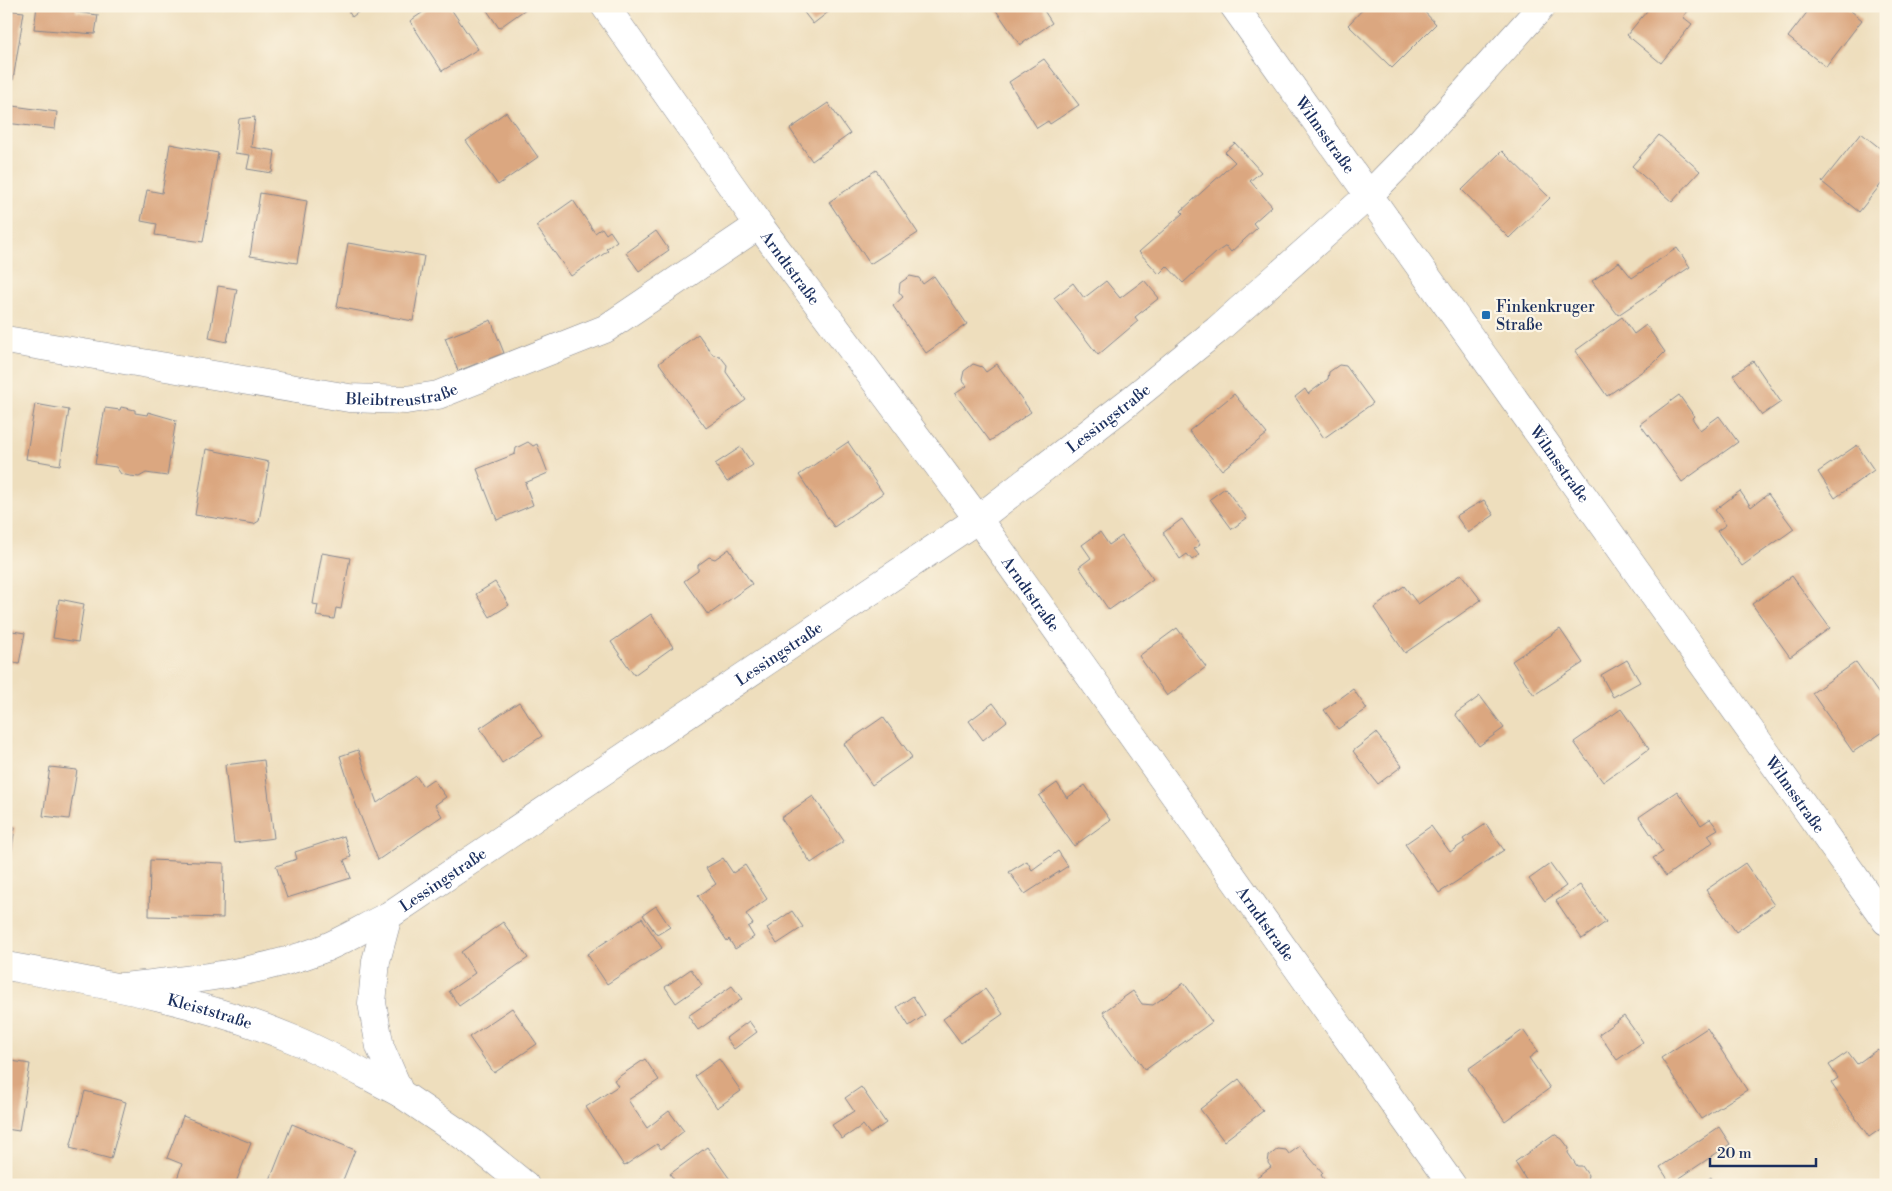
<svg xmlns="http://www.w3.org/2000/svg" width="1892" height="1191" font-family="'Libre Bodoni',serif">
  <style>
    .building { fill: #dba780 }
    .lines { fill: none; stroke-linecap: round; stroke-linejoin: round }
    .minor-casing { stroke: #84868e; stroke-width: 29 }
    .tertiary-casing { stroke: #84868e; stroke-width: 29 }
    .minor { stroke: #fff; stroke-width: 28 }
    .tertiary { stroke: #fff; stroke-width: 28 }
    .poi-dot { fill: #1f6fb2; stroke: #fcf5e5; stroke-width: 2 }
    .labels { text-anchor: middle; stroke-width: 4.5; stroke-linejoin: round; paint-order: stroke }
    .street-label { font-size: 16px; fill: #1b2f5e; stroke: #fcf5e5 }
    .poi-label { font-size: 16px; fill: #1b2f5e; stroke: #fcf5e5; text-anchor: start }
  </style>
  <rect width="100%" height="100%" fill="#fcf5e5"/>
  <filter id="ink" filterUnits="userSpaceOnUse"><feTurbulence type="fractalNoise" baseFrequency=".02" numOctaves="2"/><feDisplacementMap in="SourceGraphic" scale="10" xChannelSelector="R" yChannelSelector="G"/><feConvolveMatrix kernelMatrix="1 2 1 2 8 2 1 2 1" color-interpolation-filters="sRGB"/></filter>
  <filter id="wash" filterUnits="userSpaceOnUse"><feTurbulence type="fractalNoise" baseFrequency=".0096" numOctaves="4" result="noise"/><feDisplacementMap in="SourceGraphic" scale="20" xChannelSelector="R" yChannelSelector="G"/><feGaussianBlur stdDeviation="1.12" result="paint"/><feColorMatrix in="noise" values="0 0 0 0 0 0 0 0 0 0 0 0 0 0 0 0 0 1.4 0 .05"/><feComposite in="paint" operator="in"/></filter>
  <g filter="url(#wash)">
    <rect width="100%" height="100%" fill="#eedebd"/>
    <g id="blocks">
      <!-- building -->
      <g class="building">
        <polygon points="37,6 76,8 76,12 98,15 95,34 34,29"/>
        <polygon points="345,6 366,6 352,17"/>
        <polygon points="432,6 449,6 478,49 442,71 410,21"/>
        <polygon points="484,6 530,6 499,28"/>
        <polygon points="799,6 836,6 813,24"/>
        <polygon points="993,6 1041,6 1052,23 1020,45"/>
        <polygon points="1366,6 1419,6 1436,24 1392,68 1348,25"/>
        <polygon points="1651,6 1670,6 1676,10 1682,6 1688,11 1683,17 1692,24 1661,63 1627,35"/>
        <polygon points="1812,6 1845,6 1862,20 1826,67 1788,37"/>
        <polygon points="6,10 24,12 13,80 6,79"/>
        <polygon points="1044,59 1079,105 1050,124 1048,121 1037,128 1009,82"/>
        <polygon points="828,103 850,134 812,161 790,129"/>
        <polygon points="6,105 57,112 55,129 6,123"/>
        <polygon points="506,112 538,157 498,185 466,141"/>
        <polygon points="255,117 251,147 275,151 272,173 247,169 250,155 235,153 239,119"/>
        <polygon points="1861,133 1886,153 1886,178 1859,212 1822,182"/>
        <polygon points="1659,135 1700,171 1672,202 1632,166"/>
        <polygon points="1235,143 1261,172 1250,181 1272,206 1253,223 1257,228 1231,252 1226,246 1217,252 1183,283 1167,266 1159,274 1139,252 1183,213 1181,211 1235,162 1225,152"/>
        <polygon points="170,144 218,153 203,242 155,235 157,224 141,221 147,190 162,193"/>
        <polygon points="1502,151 1550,198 1509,238 1462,190"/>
        <polygon points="876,170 918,233 870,264 829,202"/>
        <polygon points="260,193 307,201 297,263 250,256"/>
        <polygon points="573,200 595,233 602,228 606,234 610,231 617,241 606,249 608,251 571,276 536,226"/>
        <polygon points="656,231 669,250 639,271 626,253"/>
        <polygon points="348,243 424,256 413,321 337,307"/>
        <polygon points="1677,248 1690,267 1618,315 1592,281 1619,262 1632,278"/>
        <polygon points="910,276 919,278 923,284 934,276 967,324 926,353 893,306 903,297 899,292 900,283"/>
        <polygon points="1144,280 1159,298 1135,317 1138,321 1098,355 1054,298 1073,283 1084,298 1106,281 1120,298"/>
        <polygon points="218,286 237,289 227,342 209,338"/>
        <polygon points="1622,317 1634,334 1646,325 1665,352 1654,363 1607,396 1575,351"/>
        <polygon points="491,320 504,353 458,371 445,338"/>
        <polygon points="698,334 713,355 720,356 727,365 726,372 746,400 706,428 659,363"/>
        <polygon points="1753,361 1781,402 1762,415 1733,375"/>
        <polygon points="973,364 982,367 986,372 997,364 1031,412 990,441 955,394 967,386 962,380 964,371"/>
        <polygon points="1339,365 1346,366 1373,403 1324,438 1295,397 1305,389 1308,394 1328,379 1329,372"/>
        <polygon points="1234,394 1267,434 1222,470 1189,431"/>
        <polygon points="1679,395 1694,416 1692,418 1700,430 1719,416 1738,442 1682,482 1640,424"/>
        <polygon points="35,404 69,410 60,465 26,459"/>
        <polygon points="121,407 135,410 135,413 147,415 148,412 176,420 167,476 146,473 139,477 130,476 121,474 116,467 95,464 105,408 120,410"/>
        <polygon points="528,442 533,446 537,444 548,473 525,483 533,505 497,520 477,469 515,454 516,448"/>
        <polygon points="848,442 883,493 834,527 799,475"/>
        <polygon points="1857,445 1874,470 1835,498 1818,472"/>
        <polygon points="741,447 753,465 727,482 715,464"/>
        <polygon points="206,449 269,462 259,521 254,524 195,515"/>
        <polygon points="1225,488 1247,518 1232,529 1210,499"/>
        <polygon points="1740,491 1751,507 1768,494 1794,529 1742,566 1717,531 1726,525 1715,510"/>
        <polygon points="1484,500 1494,515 1468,533 1456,516"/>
        <polygon points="1182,519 1200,545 1194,549 1199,555 1192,560 1187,554 1180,559 1163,533"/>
        <polygon points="1100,532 1109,545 1122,536 1153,579 1109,610 1079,567 1091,558 1082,545"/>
        <polygon points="729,549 752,584 708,615 684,581 698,571 698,565 709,557 715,559"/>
        <polygon points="322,553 350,558 341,609 336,608 334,619 316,616 318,605 313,604"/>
        <polygon points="1461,574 1481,600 1405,653 1374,608 1404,586 1418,604"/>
        <polygon points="1792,576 1830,628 1790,657 1752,604"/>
        <polygon points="495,582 509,605 490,617 476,594"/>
        <polygon points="59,599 84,604 78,642 53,638"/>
        <polygon points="651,614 673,647 634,675 611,642"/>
        <polygon points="1177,628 1206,667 1167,696 1139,656"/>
        <polygon points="1560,629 1583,663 1534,695 1512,661"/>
        <polygon points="6,630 25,633 19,664 6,661"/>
        <polygon points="1627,660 1640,682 1613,697 1601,675"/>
        <polygon points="1856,662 1886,704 1886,730 1853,752 1812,693"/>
        <polygon points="1353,689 1367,709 1338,729 1324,710"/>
        <polygon points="1480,696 1504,728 1479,746 1455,714"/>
        <polygon points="519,702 542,736 502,763 480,728"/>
        <polygon points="993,703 1007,721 983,740 969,721"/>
        <polygon points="1621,709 1649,749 1603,782 1574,742"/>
        <polygon points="883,717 912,757 872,785 844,744"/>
        <polygon points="1376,733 1402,766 1378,784 1353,751"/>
        <polygon points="358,750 377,803 416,776 423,786 433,779 446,797 435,805 442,816 378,860 355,802 340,756"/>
        <polygon points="264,760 274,838 234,843 225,765"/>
        <polygon points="50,767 77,770 69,819 43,816"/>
        <polygon points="1057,783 1067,798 1085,785 1110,820 1074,846 1039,796"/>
        <polygon points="1677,791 1701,825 1710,819 1718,829 1708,835 1713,842 1666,876 1653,858 1663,852 1639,817"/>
        <polygon points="813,796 844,841 811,863 781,818"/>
        <polygon points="1486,824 1504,850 1439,893 1405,844 1431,826 1450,852 1465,842 1463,839"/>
        <polygon points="6,826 15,827 9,869 6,868"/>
        <polygon points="344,836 351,857 344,860 351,878 287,898 276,866 297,859 295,852"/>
        <polygon points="1058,851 1068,866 1025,894 1009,872 1027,861 1032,870"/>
        <polygon points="723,858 733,873 745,865 767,899 746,914 753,924 748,927 754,937 735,949 729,939 727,941 698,896 716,884 706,868"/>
        <polygon points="150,860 224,863 223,918 149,916"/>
        <polygon points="1745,863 1774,905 1736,932 1706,890"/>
        <polygon points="1550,864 1566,886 1545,901 1529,879"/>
        <polygon points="1580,885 1606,922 1582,939 1556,901"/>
        <polygon points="656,906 670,927 657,935 643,915"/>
        <polygon points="792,911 803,927 777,944 767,928"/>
        <polygon points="642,918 662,948 607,984 587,954"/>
        <polygon points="503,922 528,958 459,1006 449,991 475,973 461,952"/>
        <polygon points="691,969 702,985 676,1003 665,987"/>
        <polygon points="1184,983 1212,1022 1145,1070 1103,1012 1133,991 1142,1004 1153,1005"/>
        <polygon points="732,986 742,999 698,1030 688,1016"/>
        <polygon points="985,989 1003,1014 961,1043 943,1019"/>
        <polygon points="913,996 925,1015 909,1026 897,1007"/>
        <polygon points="512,1008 537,1044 494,1073 469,1037"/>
        <polygon points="1624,1016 1643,1042 1617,1060 1599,1034"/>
        <polygon points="749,1021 757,1032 734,1049 726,1038"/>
        <polygon points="1707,1028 1747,1090 1701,1119 1661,1058"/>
        <polygon points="1523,1030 1538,1051 1529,1058 1550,1088 1505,1121 1468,1069"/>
        <polygon points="1878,1049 1886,1060 1886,1125 1869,1137 1831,1083 1838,1078 1829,1065 1848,1052 1857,1064"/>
        <polygon points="645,1059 659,1080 628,1100 647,1128 669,1111 684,1131 661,1149 657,1144 624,1166 586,1107 618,1086 614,1080"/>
        <polygon points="719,1059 741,1091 717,1108 695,1076"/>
        <polygon points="6,1060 30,1064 19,1131 6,1129"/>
        <polygon points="1239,1079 1263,1111 1224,1141 1200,1109"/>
        <polygon points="861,1087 886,1123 870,1134 863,1125 842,1139 832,1125 854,1111 845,1098"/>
        <polygon points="85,1091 126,1102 111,1159 70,1148"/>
        <polygon points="183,1116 251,1143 235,1185 175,1185 182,1164 167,1158"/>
        <polygon points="292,1124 355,1150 341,1185 268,1185"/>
        <polygon points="1719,1127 1730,1144 1671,1184 1660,1167"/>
        <polygon points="1554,1134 1562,1139 1569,1148 1568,1153 1577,1166 1582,1166 1588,1175 1587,1180 1591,1185 1532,1185 1526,1180 1515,1162"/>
        <polygon points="1300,1146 1323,1173 1321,1175 1328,1185 1263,1185 1257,1177 1271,1167 1268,1163 1269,1156 1278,1149 1286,1150 1289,1154"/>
        <polygon points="707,1147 734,1185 678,1185 670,1174"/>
        <polygon points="1711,1177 1716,1185 1700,1185"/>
      </g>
    </g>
  </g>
  <g filter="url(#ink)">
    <use href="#blocks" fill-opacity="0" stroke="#84868e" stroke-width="1"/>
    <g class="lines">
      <defs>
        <g id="minor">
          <path id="s1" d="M 605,6 L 759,225 L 978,519 L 1452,1185"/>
          <path id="s2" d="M 6,340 L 349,398 L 406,400 L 438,395 L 605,329 L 759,225"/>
          <polyline points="388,916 376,961 372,1003 380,1047 400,1093 472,1142 525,1185"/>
          <path id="s3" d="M 6,966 C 104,984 203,1001 295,1040 C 331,1055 365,1075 400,1093"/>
          <path id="s4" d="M 122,987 C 189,980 256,974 320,950 C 343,941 365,927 388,916 L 978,519 L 1130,401 L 1217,330 L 1369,195 L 1413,150 L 1542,6"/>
        </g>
        <g id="tertiary">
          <path id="s5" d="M 1234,6 L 1886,921"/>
        </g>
      </defs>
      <!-- minor casing -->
      <use href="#minor" class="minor-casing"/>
      <!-- tertiary casing -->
      <use href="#tertiary" class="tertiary-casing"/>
      <!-- minor -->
      <use href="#minor" class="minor"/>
      <!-- tertiary -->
      <use href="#tertiary" class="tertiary"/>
    </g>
  </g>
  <!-- markers -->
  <rect class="poi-dot" x="1481" y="310" width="10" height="10" rx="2.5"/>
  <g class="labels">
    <!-- street labels -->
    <g class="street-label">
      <text dy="6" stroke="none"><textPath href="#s5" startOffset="158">Wilmsstraße</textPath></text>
      <text dy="6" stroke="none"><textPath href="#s1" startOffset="321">Arndtstraße</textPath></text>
      <text dy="6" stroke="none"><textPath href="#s2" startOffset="401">Bleibtreustraße</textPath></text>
      <text dy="6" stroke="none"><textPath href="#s4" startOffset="1154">Lessingstraße</textPath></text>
      <text dy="6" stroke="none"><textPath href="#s5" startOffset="562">Wilmsstraße</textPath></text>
      <text dy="6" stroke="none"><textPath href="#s1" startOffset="726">Arndtstraße</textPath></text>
      <text dy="6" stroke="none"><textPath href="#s4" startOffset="749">Lessingstraße</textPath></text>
      <text dy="6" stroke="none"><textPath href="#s5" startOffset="968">Wilmsstraße</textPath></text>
      <text dy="6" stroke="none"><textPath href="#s4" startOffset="344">Lessingstraße</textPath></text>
      <text dy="6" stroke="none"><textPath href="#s1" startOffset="1131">Arndtstraße</textPath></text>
      <text dy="6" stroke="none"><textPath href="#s3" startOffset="209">Kleiststraße</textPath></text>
    </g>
    <!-- poi labels -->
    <g class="poi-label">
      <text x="1496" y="312">Finkenkruger<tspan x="1496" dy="18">Straße</tspan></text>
    </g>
  </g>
  <!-- margin -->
  <rect width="1892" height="1191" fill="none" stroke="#fcf5e5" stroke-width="25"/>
  <!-- scale -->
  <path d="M1710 1158v8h106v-8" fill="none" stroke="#1b2f5e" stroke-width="2.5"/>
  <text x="1717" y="1158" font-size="15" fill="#1b2f5e" stroke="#fcf5e5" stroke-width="4" paint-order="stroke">20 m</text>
</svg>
